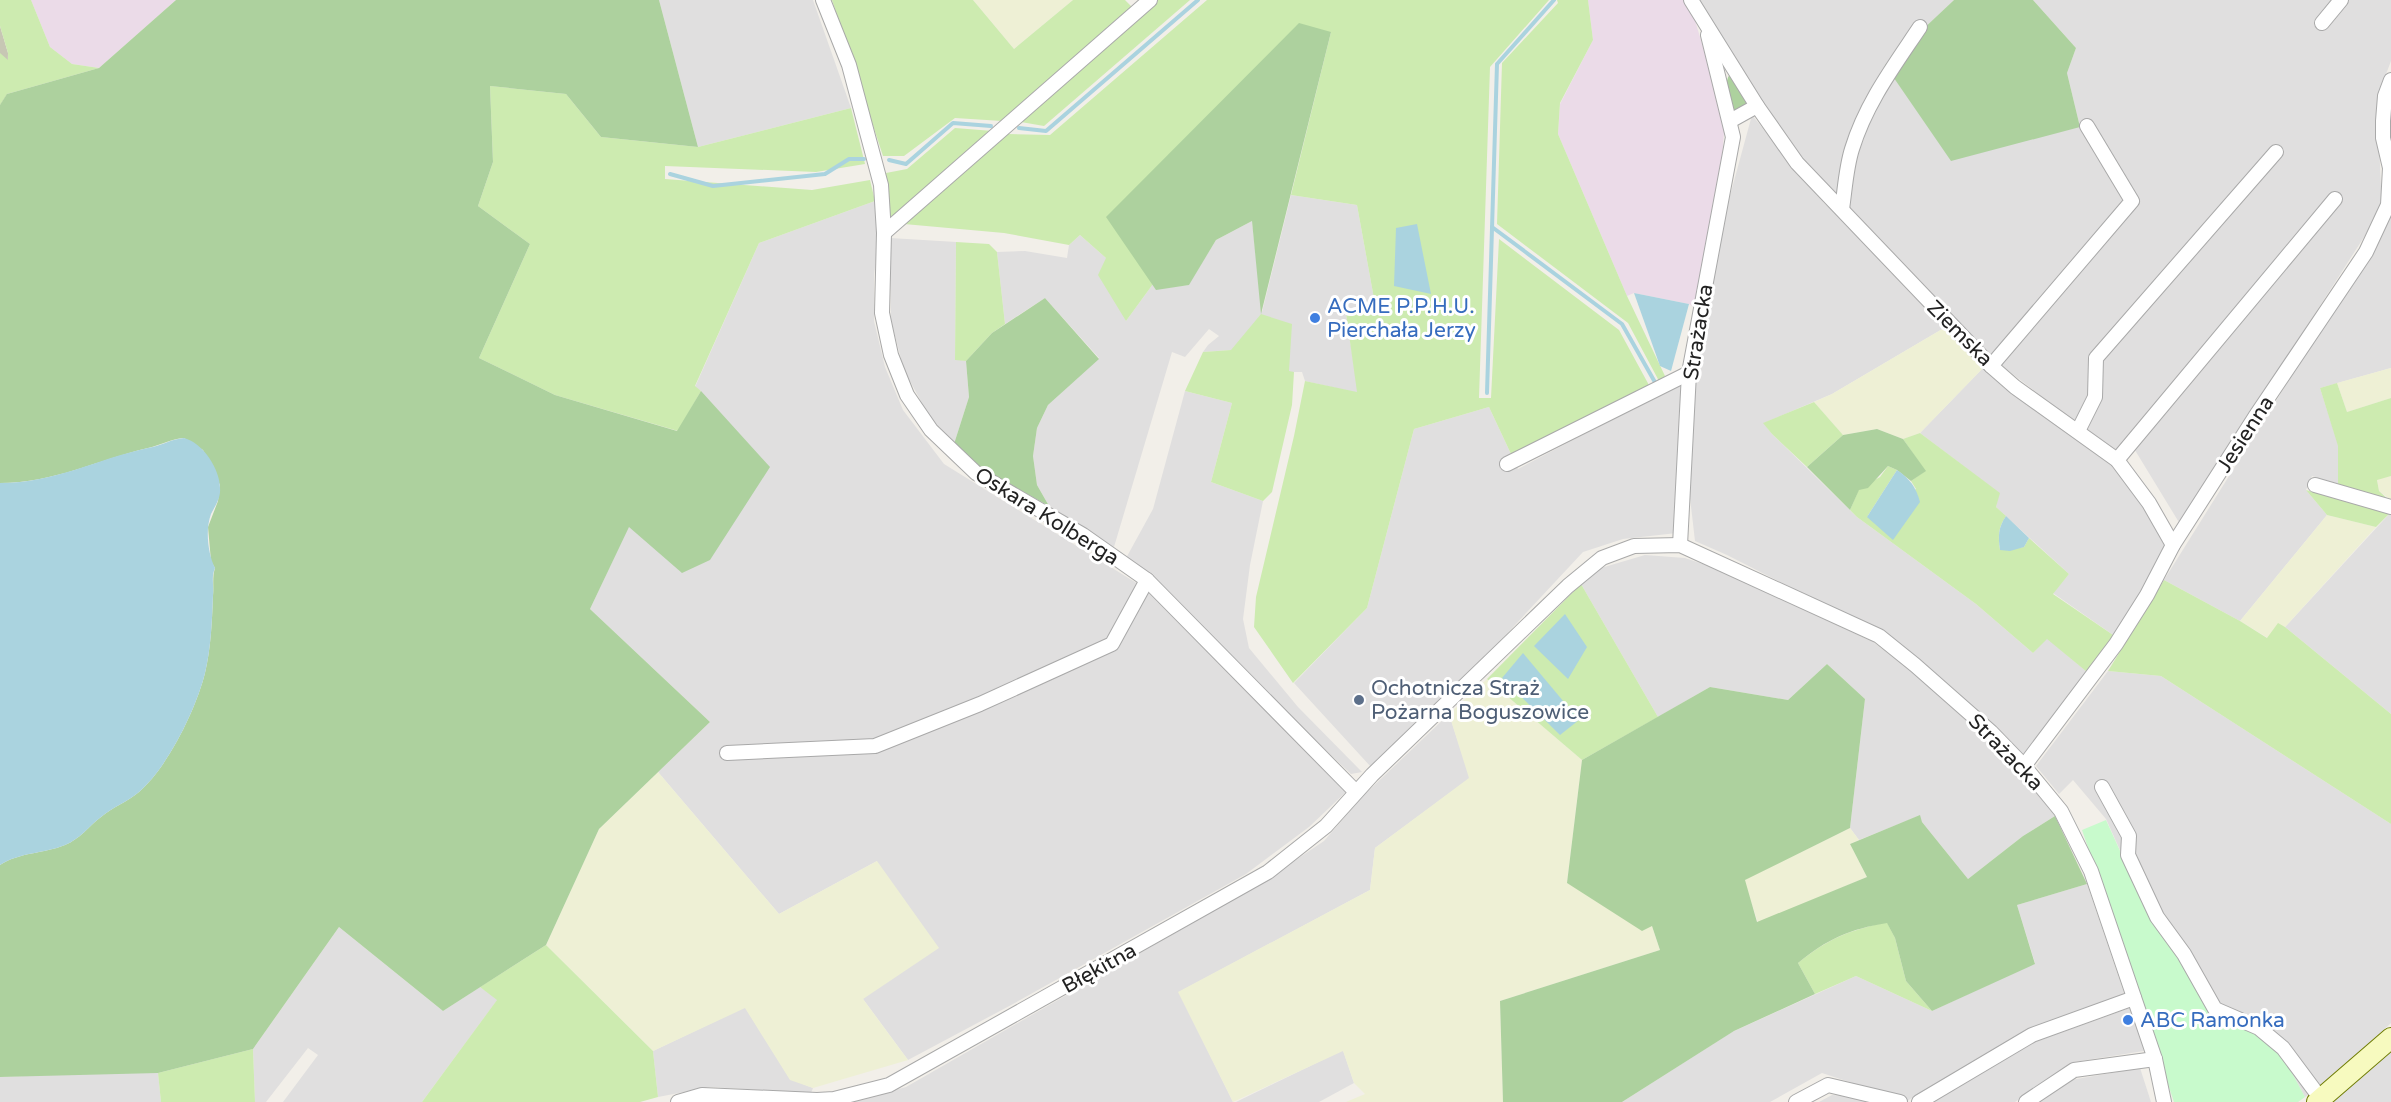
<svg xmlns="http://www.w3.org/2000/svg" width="2391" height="1102" font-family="'Varela Round',sans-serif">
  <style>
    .residential { fill: #e0dfdf }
    .industrial { fill: #ebdbe8 }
    .construction { fill: #c7c7b4 }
    .farmland { fill: #eef0d5 }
    .grass { fill: #cdebb0 }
    .forest { fill: #add19e }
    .park { fill: #c8facc }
    .water { fill: #aad3df }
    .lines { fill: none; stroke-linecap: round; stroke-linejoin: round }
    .stream { stroke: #aad3df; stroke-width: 4 }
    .street-casing { stroke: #a9a9a9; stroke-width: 16 }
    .secondary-casing { stroke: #707d05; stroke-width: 22 }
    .street { stroke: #fff; stroke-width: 14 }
    .secondary { stroke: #f7fabf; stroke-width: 20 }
    .shop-dot { fill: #3f7fe0; stroke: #fff; stroke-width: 2 }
    .service-dot { fill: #5c6f8a; stroke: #fff; stroke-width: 2 }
    .labels { text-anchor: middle; stroke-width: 6; stroke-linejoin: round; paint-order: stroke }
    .shop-label { font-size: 21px; fill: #366cbe; stroke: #fff; text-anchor: start }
    .street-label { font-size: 21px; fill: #222; stroke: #fff }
    .service-label { font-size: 21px; fill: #4e5e75; stroke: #fff; text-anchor: start }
  </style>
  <rect width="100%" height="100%" fill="#f2efe9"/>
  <!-- residential -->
  <g class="residential">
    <polygon points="659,0 813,0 851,108 698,147"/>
    <polygon points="1698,0 1954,0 1885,66 2080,127 2067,73 2076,48 2033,0 2391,0 2391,61 2377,98 2382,209 2180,524 2130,442 2117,454 1989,356 1809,167 1773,119"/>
    <polygon points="1752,115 1824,203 1883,258 1944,328 1832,394 1764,423 1772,434 1857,517 1976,604 2033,653 2047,638 2087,672 2024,758 1953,688 1878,628 1815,600 1727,555 1695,541 1687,472 1697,357 1722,225"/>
    <polygon points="1291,195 1357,205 1377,315 1346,313 1358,393 1305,381 1302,372 1289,372 1231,350 1203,352 1208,345 1219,336 1209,329 1185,357 1172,352 1114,547 1049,506 1037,485 1033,456 1037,428 1048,405 1099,358 1045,298 1005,324 997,252 1025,251 1067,258 1069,245 1080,235 1106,258 1126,321 1153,284 1156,289 1188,285 1216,240 1252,221 1262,312"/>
    <polygon points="875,201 879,239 874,275 874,321 885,367 903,410 944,464 1151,592 1348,790 1309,827 1246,874 1013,1004 908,1060 863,999 877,861 779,914 658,772 710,722 590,609 629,526 701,391 695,387 759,243"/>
    <polygon points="2391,217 2391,368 2320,388 2338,444 2338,484 2312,476 2306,490 2327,515 2240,621 2164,580"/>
    <polygon points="890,238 956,242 955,359 966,361 969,397 954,444 929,416 904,370 891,321"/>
    <polygon points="1985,366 2112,462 2168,542 2116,637 2053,593 2069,574 1996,507 1999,493 1920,433"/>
    <polygon points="1682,385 1677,533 1623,539 1583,552 1502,639 1371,767 1294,683 1367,608 1414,429 1489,407 1518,469 1664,392"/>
    <polygon points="1185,391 1232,403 1211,482 1263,501 1250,565 1243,619 1249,648 1298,707 1362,772 1351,774 1125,560 1153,509"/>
    <polygon points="2391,512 2391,714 2285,627"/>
    <polygon points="1645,555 1685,558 1718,569 1873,642 1946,697 2022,775 2055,816 2023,836 1968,879 1922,822 1919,816 1859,840 1850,828 1865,699 1827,664 1788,700 1710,687 1658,717 1581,584 1601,568"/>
    <polygon points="2108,671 2161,676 2391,824 2391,1023 2328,1082 2305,1097 2284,1058 2210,1011 2141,897 2106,819 2073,780 2059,794 2036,766"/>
    <polygon points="1449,714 1470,778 1375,848 1370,890 1179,992 1233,1102 852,1102 906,1087 1257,886 1324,841 1363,796"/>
    <polygon points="2087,884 2125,996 2019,1035 1907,1101 1822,1073 1770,1102 1622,1102 1732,1032 1856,976 1932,1011 2035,963 2017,905"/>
    <polygon points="339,927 443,1011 480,987 498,999 422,1102 283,1102 318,1055 308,1048 266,1102 255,1102 253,1049"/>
    <polygon points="745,1007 790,1079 813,1088 811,1093 710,1087 658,1097 653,1051"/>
    <polygon points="2132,1007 2144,1051 2074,1062 2015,1102 1929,1102 2024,1046"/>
    <polygon points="2391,1049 2391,1102 2332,1102"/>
    <polygon points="1343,1050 1354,1083 1319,1102 1236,1102"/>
    <polygon points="2140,1068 2151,1102 2033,1102 2065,1081"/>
    <polygon points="123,1072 158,1073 161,1102 0,1102 0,1077"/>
    <polygon points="1832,1095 1854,1096 1871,1102 1819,1102"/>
  </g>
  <!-- industrial -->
  <g class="industrial">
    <polygon points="31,0 176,0 99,68 72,64 50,47"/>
    <polygon points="1588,0 1684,0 1693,14 1725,119 1721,172 1695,308 1689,304 1634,293 1627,296 1558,134 1560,104 1593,40"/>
  </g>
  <!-- construction -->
  <polygon class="construction" points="0,26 8,53 7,94 0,105"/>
  <!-- farmland -->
  <g class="farmland">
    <polygon points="973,0 1073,0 1014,49"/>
    <polygon points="1944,328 1985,366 1920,433 1903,439 1877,429 1843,435 1814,402 1832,394"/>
    <polygon points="2391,368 2391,398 2347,412 2337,383"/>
    <polygon points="2391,476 2391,500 2379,491 2377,479"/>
    <polygon points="2327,515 2376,527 2285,627 2278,624 2268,638 2240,621"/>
    <polygon points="1487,679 1582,760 1567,883 1652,926 1660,950 1500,1001 1503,1102 1346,1102 1365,1094 1354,1083 1343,1051 1233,1102 1178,992 1370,890 1375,848 1469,778 1449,714"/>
    <polygon points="658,772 779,914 877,861 939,948 863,999 908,1060 813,1088 790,1080 745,1008 653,1051 546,945 599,829"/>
    <polygon points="1850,828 1859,840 1850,844 1867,877 1758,923 1744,880"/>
  </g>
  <!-- grass -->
  <g class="grass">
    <polygon points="0,0 31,0 50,47 72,64 99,68 7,94 0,105 0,53 8,60 8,53 0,26"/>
    <polygon points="832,0 973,0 1014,49 1073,0 1125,0 1132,7 1002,121 955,118 904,156 883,156"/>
    <polygon points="1158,0 1190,0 1044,126 1021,122 1067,79"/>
    <polygon points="1207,0 1549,0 1490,67 1479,398 1491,398 1499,239 1619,330 1650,387 1511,454 1489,407 1414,429 1367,608 1293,683 1254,627 1256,597 1294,436 1305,381 1357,392 1346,313 1377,315 1357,205 1291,195 1331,32 1107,217 1153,284 1126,321 1098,275 1106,258 1080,235 1069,245 1004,233 904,224 1007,134 1050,135"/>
    <polygon points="1557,0 1588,0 1593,40 1560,103 1558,134 1627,296 1665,376 1659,381 1628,323 1497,224 1502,63 1558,3"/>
    <polygon points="490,86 566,94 601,137 698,147 851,108 865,164 816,172 665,166 665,179 812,190 870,180 875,201 759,243 695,386 701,391 678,431 555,395 479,358 530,244 478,206 493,162"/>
    <polygon points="955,128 993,131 890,220 886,173 907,169"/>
    <polygon points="956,242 989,244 997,252 1005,324 992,333 966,361 955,360"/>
    <polygon points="1261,314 1292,324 1289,371 1294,372 1292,405 1272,492 1263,501 1211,482 1232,403 1185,391 1203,352 1231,350"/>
    <polygon points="2337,383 2347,412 2391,398 2391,476 2377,480 2379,491 2391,502 2338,484 2338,446 2320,388"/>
    <polygon points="1814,402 1843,435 1807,467 1772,434 1763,423"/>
    <path d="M 1920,433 L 2000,493 L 1996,507 L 2006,516 C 1998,528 1998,536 2000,550 L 2024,547 L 2029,538 L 2069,574 L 2053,594 L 2116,637 L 2087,672 L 2047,639 L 2033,653 L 1976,604 L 1857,517 L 1850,510 L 1859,489 L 1880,477 L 1888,466 L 1897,470 L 1867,517 L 1916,489 L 1911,481 L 1925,471 L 1903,439 Z"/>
    <polygon points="2306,490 2389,514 2376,527 2327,515"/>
    <polygon points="2164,580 2240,621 2267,638 2278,623 2285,627 2391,714 2391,824 2161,676 2108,671"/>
    <polygon points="1581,584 1658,717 1582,760 1487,679"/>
    <path d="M 1887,922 L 1895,938 L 1906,981 L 1932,1011 L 1856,976 L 1815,994 L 1798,963 C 1829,938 1848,931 1887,922 Z"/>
    <polygon points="546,945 653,1051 658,1097 640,1102 422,1102 497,1000 480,987"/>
    <polygon points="253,1049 255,1102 161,1102 158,1073"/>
  </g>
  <!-- forest -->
  <g class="forest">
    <path d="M 176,0 L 659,0 L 698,147 L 601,137 L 566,94 L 490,86 L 493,162 L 478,206 L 530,244 L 479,358 L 555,395 L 677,431 L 701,391 L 770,467 L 710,560 L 682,573 L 629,527 L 590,609 L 710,722 L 599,829 L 546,945 L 443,1011 L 339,927 L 253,1049 L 158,1073 L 0,1077 L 0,865 C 20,852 43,854 65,845 C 80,839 89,826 101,817 C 113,807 127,802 139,792 C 168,767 196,709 205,673 C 211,648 212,621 213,596 C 214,586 212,577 215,568 L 211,561 L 208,527 L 218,501 L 220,485 L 203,450 L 184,438 C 171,439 161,445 148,448 C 97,460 54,483 0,483 L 0,105 L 7,94 L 99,68 Z"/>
    <polygon points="1954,0 2033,0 2076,48 2067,73 2080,127 1951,161 1885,65"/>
    <polygon points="1299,23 1331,32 1261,314 1252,221 1216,240 1189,285 1156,290 1106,217"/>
    <path d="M 1731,73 L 1748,101 L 1747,105 L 1731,112 C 1729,100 1722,82 1731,73 Z"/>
    <polygon points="1045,298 1099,359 1048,405 1037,428 1033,456 1037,485 1049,506 977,466 954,444 969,397 966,361 992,333"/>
    <polygon points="1877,429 1903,439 1926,471 1911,481 1897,470 1888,466 1868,488 1859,490 1850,510 1807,467 1843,435"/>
    <path d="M 1827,664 L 1865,699 L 1850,828 L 1745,880 L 1757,922 L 1867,877 L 1850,844 L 1920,815 L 1922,822 L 1968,879 L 2023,836 L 2055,816 L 2087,884 L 2017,905 L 2035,964 L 1932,1011 L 1906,981 L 1895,938 L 1887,923 C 1850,929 1827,939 1798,963 L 1815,994 L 1734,1031 L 1622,1102 L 1503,1102 L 1500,1001 L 1660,950 L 1652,926 L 1642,931 L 1567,883 L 1582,760 L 1710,687 L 1788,700 Z"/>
  </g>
  <!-- park -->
  <polygon class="park" points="2106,820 2141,897 2210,1011 2262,1037 2284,1058 2305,1097 2298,1102 2174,1102 2082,830"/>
  <!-- water -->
  <g class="water">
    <polygon points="1417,224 1431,294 1394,286 1396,228"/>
    <polygon points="1634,293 1689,304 1671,371 1660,366"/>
    <path d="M 184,438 C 203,443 220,469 220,488 C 221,498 215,506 211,514 C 205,530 208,554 215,568 C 211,577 214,586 213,595 C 212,621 211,648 205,673 C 196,709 168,767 139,792 C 127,802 113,807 101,817 C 89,826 80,839 65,845 C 43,854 20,852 0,865 L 0,483 C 56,483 96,459 148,448 C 161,446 171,439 184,438 Z"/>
    <path d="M 1897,470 C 1910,479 1916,487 1920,502 L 1893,540 L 1867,517 Z"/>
    <path d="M 2006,516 L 2029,538 L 2024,547 L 2010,551 L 2000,550 C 1998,536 1998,528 2006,516 Z"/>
    <polygon points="1565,614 1587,647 1568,679 1534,646"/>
    <polygon points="1523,653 1579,720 1560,735 1502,678"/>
  </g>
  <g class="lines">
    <!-- stream -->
    <g class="stream">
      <polyline points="1019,128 1046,131 1198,0"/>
      <polyline points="889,160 906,164 953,123 991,126"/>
      <polyline points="670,174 713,186 825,174 849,159 864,159"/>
      <polyline points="1492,227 1622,324 1656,384"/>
      <polyline points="1487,393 1497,64 1554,0"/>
    </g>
    <defs>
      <g id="street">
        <polyline points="823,0 849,65 881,185 884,233 882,313 891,355 907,395 931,430 976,473 1083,535 1147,580 1356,792"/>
        <polyline points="1691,0 1757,106 1797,163 1991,366 2015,387 2117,460 2149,503 2173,545"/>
        <polyline points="2322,23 2341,0"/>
        <polyline points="1730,121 1757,106"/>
        <path d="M 1842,209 C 1845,189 1846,168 1852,149 C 1866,103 1894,66 1920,27"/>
        <polyline points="884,233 1150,0"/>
        <polyline points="1991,366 2132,201 2087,126"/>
        <polyline points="2078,431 2095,397 2096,358 2276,152"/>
        <polyline points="2117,460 2335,199"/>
        <polyline points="1507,464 1689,373"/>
        <polyline points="2315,485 2391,507"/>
        <polyline points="1680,545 1689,373 1733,137 1708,35"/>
        <polyline points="727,753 875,746 980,704 1112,644 1147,580"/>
        <polyline points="2024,766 2116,644 2147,595 2173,545 2255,417 2366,252 2388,205 2390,168 2383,138 2383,121 2385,96 2391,80"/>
        <polyline points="2102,787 2129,836 2128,855 2157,917 2184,954 2215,1009 2259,1028 2283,1048 2321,1099"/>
        <polyline points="678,1102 702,1095 817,1100 834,1099 889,1085 1268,872 1326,826 1372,775 1568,586 1602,558 1634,546 1680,545 1879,636 1915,665 1991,732 2024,766 2061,811 2091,871 2155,1059 2164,1102"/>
        <polyline points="1796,1102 1828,1085 1900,1102"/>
        <polyline points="1919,1102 2032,1035 2134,998"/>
        <polyline points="2026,1102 2074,1070 2155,1059"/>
      </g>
      <polyline id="secondary" points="2317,1102 2391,1038"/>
    </defs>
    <!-- street casing -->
    <use href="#street" class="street-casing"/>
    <!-- secondary casing -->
    <use href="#secondary" class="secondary-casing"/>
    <!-- street -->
    <use href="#street" class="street"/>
    <!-- secondary -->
    <use href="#secondary" class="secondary"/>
  </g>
  <!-- markers -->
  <g class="shop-dot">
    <circle cx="1315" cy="318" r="6"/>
    <circle cx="2128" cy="1020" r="6"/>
  </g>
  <circle class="service-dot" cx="1359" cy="700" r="6"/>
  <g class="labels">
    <!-- shop labels -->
    <g class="shop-label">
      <text x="1327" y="313">ACME P.P.H.U.<tspan x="1327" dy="24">Pierchała Jerzy</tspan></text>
      <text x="2140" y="1027">ABC Ramonka</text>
    </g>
    <!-- street labels -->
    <g class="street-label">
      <text transform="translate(1698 332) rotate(-81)" y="7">Strażacka</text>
      <text transform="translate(1960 333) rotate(45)" y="7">Ziemska</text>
      <text transform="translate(2245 434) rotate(-57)" y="7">Jesienna</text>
      <text transform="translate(1047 516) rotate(32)" y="7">Oskara Kolberga</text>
      <text transform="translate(2006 752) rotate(46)" y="7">Strażacka</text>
      <text transform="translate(1099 968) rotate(-29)" y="7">Błękitna</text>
    </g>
    <!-- service labels -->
    <g class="service-label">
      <text x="1371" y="695">Ochotnicza Straż<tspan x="1371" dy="24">Pożarna Boguszowice</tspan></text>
    </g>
  </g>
</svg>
